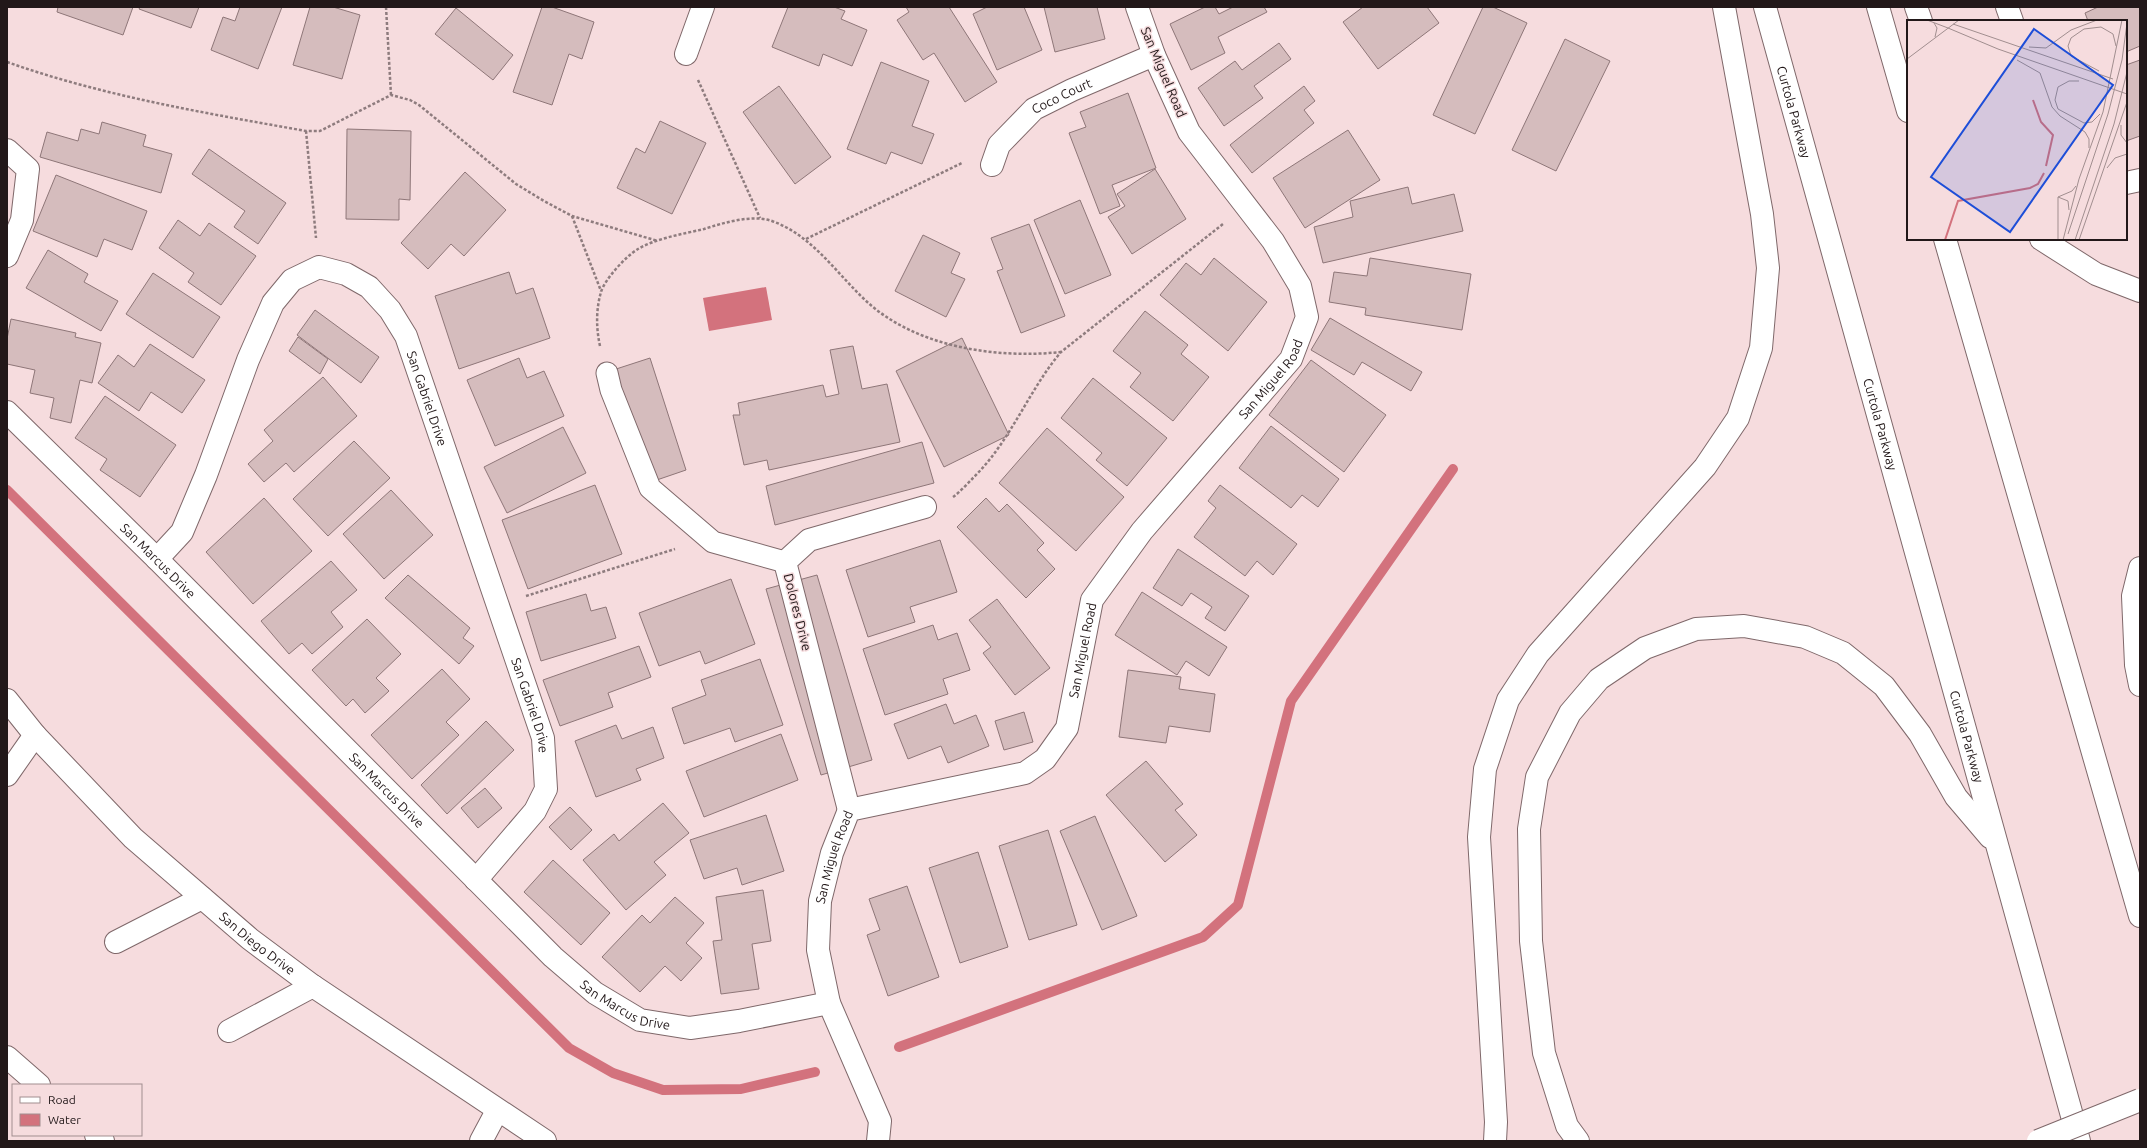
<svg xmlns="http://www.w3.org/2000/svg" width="2147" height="1148" font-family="Ubuntu,sans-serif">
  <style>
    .water { fill: #d3727d }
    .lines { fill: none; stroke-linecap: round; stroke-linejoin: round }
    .stream { stroke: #d3727d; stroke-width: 10 }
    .building { fill: #d5bcbd; stroke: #8e7678 }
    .service-casing { stroke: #7f686a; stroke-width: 23 }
    .minor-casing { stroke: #7f686a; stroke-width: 24 }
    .motorway-casing { stroke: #7f686a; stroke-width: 24 }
    .path { stroke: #8e7c7e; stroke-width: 2.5; stroke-dasharray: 3 2; stroke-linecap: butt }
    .service { stroke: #fff; stroke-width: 21 }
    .minor { stroke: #fff; stroke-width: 22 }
    .motorway { stroke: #fff; stroke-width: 22 }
    .motorway-bridge-casing { stroke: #7f686a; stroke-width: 24; stroke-linecap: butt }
    .motorway-bridge { stroke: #fff; stroke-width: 22 }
    .labels { text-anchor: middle; stroke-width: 3; stroke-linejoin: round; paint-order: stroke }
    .street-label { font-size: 13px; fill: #221819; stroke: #f6dcde }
    .inset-river { fill: none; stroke: #d3727d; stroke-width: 2 }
    .inset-road { fill: none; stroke: #a18e8f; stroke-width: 1 }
    .view { fill: #1d4ed8; fill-opacity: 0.15; stroke: #1d4ed8; stroke-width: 2 }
    .inset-edge { fill: none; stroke: #221819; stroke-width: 2 }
  </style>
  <rect width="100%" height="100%" fill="#f6dcde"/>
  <!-- water -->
  <polygon class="water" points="766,287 772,320 709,331 703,298"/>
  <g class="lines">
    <!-- stream -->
    <g class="stream">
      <polyline points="7,490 569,1048 613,1073 663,1090 741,1089 815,1072"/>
      <polyline points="899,1047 1203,937 1238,905 1291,701 1453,469"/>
    </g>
  </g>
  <!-- building -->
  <g class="building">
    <polygon points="58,7 133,7 123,35 57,12"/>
    <polygon points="140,7 199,7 191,28 139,9"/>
    <polygon points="240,7 282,7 258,69 211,50 223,17 235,21"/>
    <polygon points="310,7 333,7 360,15 342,79 293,65"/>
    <polygon points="542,7 552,7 594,22 582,59 569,54 552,105 513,92"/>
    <polygon points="788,7 834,7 845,11 841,19 867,30 852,66 823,54 819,66 772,47"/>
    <polygon points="906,7 949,7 997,82 965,102 934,53 923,60 897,20 909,12"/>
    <polygon points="987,7 1024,7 1042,50 997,70 973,14"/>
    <polygon points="1044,7 1097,7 1105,39 1055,52"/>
    <polygon points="1205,7 1215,7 1219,14 1233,7 1264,7 1267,12 1218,37 1225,53 1191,70 1170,24"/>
    <polygon points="1363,7 1427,7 1439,23 1378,69 1343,22"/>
    <polygon points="1483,7 1493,7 1527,23 1475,134 1433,115"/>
    <polygon points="2098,7 2140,7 2140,46 2126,52 2126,21 2088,21 2085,13"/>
    <polygon points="456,8 513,55 493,80 435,34"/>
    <polygon points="1565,39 1610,61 1556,171 1512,150"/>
    <polygon points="1279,43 1291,59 1254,86 1263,98 1224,126 1198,88 1235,61 1242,70"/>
    <polygon points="2140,60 2140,136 2126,141 2126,65"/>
    <polygon points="881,62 929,81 912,126 934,134 922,164 891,152 886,164 847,149"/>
    <polygon points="779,86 831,157 795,184 743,112"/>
    <polygon points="1304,86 1315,101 1304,110 1314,123 1252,173 1230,145"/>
    <polygon points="1128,93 1156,168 1112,185 1120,206 1100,214 1069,133 1086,127 1080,112"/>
    <polygon points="660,121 706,143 672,214 617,188 636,148 645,153"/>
    <polygon points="102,122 146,135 143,146 172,154 161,193 40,157 47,132 78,141 81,129 99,134"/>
    <polygon points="347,129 411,131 410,200 399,199 399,220 346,219"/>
    <polygon points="1348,130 1380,180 1305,228 1273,178"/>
    <polygon points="209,149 286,203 258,244 234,227 245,211 192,174"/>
    <polygon points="1155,169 1186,219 1132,254 1108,217 1125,206 1117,194"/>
    <polygon points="465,172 506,210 464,256 451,244 428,269 401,243"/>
    <polygon points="56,175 147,211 132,250 104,239 97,257 33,231"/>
    <polygon points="1408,187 1412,204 1454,194 1463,231 1323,263 1314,227 1353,217 1350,201"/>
    <polygon points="1080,200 1111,275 1065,294 1034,220"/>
    <polygon points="178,220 200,236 209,223 256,256 221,305 188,282 194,273 159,248"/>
    <polygon points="1029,224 1065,316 1021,333 997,271 1003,269 991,238"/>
    <polygon points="923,235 960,253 951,273 965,279 946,317 895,291"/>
    <polygon points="48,250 88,274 84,282 118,301 101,331 26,288"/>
    <polygon points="1214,258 1267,302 1228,351 1160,295 1186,263 1201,275"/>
    <polygon points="1370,258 1471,274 1462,330 1365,315 1366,308 1329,302 1334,272 1367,276"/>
    <polygon points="509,272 516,294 533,288 550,338 459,369 435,296"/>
    <polygon points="153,273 220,317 193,358 126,314"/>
    <polygon points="315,310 379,357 361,383 297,335"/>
    <polygon points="1145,311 1188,345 1181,354 1209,377 1173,421 1130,387 1141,373 1113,351"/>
    <polygon points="1330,318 1422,372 1411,391 1362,362 1354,375 1311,350"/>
    <polygon points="11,319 76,333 75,337 101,343 92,383 80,380 71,423 50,418 54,398 30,393 35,370 7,364 7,339"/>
    <polygon points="298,337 328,359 320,374 289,351"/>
    <polygon points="962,338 1009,435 944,467 896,371"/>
    <polygon points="150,344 205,380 182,413 151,392 139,411 98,383 118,355 134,367"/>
    <polygon points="853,346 862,389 887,384 900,442 769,470 767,460 744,465 733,415 740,415 738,403 823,385 826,397 839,394 830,350"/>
    <polygon points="519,358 527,378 544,371 564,416 495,446 467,380"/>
    <polygon points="650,358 686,470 648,483 610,371"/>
    <polygon points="1311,360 1386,415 1344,472 1269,415"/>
    <polygon points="323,377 357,416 294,472 286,463 264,482 248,464 273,441 264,430"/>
    <polygon points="1093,378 1167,438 1127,486 1096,460 1102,453 1061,418"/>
    <polygon points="105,396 176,445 140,497 100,470 107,459 75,438"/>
    <polygon points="1271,426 1339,479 1318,507 1302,495 1291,508 1239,468"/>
    <polygon points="563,427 586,473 507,513 484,467"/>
    <polygon points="1047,428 1124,497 1076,551 999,483"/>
    <polygon points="354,441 390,478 328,536 293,499"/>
    <polygon points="922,442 934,483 775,525 766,486"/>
    <polygon points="595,485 622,554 528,589 502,520"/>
    <polygon points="1220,485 1297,544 1273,575 1257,561 1245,576 1194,537 1216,508 1208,501"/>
    <polygon points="391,490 433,535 384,579 343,534"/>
    <polygon points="264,498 312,551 253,604 206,552"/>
    <polygon points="986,498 999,512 1007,504 1044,543 1037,550 1055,569 1026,598 957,527"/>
    <polygon points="940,540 957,592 910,607 915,622 868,637 846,570"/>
    <polygon points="1178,549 1249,596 1225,631 1205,618 1212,607 1191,593 1182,606 1153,588"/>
    <polygon points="331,561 357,590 331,612 343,627 312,654 302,643 289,654 261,621"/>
    <polygon points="408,575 470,628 463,638 474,646 459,664 385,598"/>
    <polygon points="817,575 872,760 821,775 766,589"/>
    <polygon points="731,579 755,644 705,664 700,651 659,666 639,613"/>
    <polygon points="1142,592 1227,647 1209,676 1186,661 1177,675 1115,635"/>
    <polygon points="586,594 591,611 606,607 616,638 541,661 526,612"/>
    <polygon points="997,599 1050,668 1015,695 983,653 991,647 969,620"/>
    <polygon points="367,619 401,654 376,678 389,691 365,713 353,699 346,706 312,670"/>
    <polygon points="933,625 938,640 957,633 970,670 943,679 948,694 885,715 863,649"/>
    <polygon points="639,646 651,677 608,693 613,707 560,726 543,680"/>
    <polygon points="760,659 783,725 735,742 730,728 684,744 672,708 706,695 701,680"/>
    <polygon points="442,669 470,699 446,722 459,735 412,779 371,735"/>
    <polygon points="1128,670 1181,677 1179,689 1215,694 1210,732 1169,726 1166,743 1119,737"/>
    <polygon points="946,704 954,724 976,715 989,746 948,763 941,746 908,759 894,724"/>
    <polygon points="1024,712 1033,742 1004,750 995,721"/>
    <polygon points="486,721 514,750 447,814 421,785"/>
    <polygon points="616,725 622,739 653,727 664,758 636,769 641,780 596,797 575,741"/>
    <polygon points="781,734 798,780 704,817 686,771"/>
    <polygon points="1146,761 1183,804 1175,810 1197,835 1165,862 1106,795"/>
    <polygon points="485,788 502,808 478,828 461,808"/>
    <polygon points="663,803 689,833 654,862 666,875 626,910 583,860 614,834 619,841"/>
    <polygon points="570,807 592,830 571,850 549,827"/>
    <polygon points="766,815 784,871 742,885 737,868 704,879 690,840"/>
    <polygon points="1095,816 1137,916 1102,930 1060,831"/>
    <polygon points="1048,830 1077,925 1029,940 999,846"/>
    <polygon points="978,852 1008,947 960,963 929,868"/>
    <polygon points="553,860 610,913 581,945 524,892"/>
    <polygon points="907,886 939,977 888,996 867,935 880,930 869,899"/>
    <polygon points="763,890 771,941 752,944 759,989 721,994 713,941 722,940 716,897"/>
    <polygon points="675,897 704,923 686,943 702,958 681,981 665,966 640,992 602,957 642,915 650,923"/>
  </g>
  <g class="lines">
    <defs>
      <polyline id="service" points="607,373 611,390 650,488 713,542 785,562"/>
      <g id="minor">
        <polyline points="2007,7 2012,21"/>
        <polyline points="686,54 703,7"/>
        <polyline points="7,150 28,169 22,220 7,256"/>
        <path id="s1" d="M 992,165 L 999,145 L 1034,109 L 1072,90 L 1154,55"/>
        <polyline points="2126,183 2140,180"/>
        <path id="s2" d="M 7,412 L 157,559 L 553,957 L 595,993 L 640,1020 L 690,1028 L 739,1021 L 829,1003"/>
        <path id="s3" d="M 157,559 L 182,532 L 206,475 L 248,360 L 273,303 L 292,280 L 319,267 L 346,274 L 369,287 L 390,310 L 406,336 L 543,738 L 546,789 L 535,811 L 476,880"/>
        <path id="s4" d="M 7,700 L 35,735 L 133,838 L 250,939 L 313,986 L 545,1141"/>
        <polyline points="7,775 35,735"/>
        <polyline points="849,810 785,562 809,540 925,507"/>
        <polyline points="116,942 202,898"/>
        <polyline points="229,1031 313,986"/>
        <polyline points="7,1057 39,1085"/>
        <polyline points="96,1135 103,1141"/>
        <polyline points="481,1141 497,1111"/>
        <path id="s5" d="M 878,1141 L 880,1121 L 829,1003 L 818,950 L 820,901 L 832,853 L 849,810 L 1025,773 L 1045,759 L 1067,728 L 1092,600 L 1142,531 L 1291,359 L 1307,317 L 1300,286 L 1273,241 L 1189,132 L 1154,55 L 1137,7"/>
      </g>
      <g id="motorway">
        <path id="s6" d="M 1765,7 L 2079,1141"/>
        <polyline points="1878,7 1908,111"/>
        <polyline points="1916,7 1921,21"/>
        <polyline points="1945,239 2140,916"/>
        <polyline points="2041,239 2096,274 2140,291"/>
        <polyline points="2140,568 2133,596 2136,665 2140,685"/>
        <polyline points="1495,1141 1496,1122 1479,837 1485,769 1508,700 1538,654 1705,467 1738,418 1761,348 1768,268 1762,214 1724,7"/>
        <polyline points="1578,1141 1567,1126 1544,1053 1531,941 1529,829 1537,777 1570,713 1599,679 1645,648 1696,629 1744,626 1805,637 1843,653 1884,686 1920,734 1956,797 1990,837"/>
      </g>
    </defs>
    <!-- service casing -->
    <use href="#service" class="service-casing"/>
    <!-- minor casing -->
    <use href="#minor" class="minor-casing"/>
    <!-- motorway casing -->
    <use href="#motorway" class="motorway-casing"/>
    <!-- path -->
    <g class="path">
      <polyline points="386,7 391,95"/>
      <path d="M 7,62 C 103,96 205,113 306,131 L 320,131 L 391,95 L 410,100 L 419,105 L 516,184 L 544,201 L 572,216 L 658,241"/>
      <polyline points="698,80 760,218"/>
      <polyline points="306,131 316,238"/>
      <polyline points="572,216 601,291"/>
      <polyline points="806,239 962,163"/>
      <path d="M 600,346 C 596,328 596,309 601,292 C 605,279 626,256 638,249 C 657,238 683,234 704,229 C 723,223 752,214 772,221 C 811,235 834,270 863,298 C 913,347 995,359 1061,352"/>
      <path d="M 953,497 C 960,492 967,484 973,478 C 1011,441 1028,391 1061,352 L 1223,224"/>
      <polyline points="526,596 675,549"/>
    </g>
    <!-- service -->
    <use href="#service" class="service"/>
    <!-- minor -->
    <use href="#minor" class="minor"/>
    <!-- motorway -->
    <use href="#motorway" class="motorway"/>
    <defs>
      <polyline id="motorway-bridge" points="2038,1141 2140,1100"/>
    </defs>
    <!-- motorway-bridge casing -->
    <use href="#motorway-bridge" class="motorway-bridge-casing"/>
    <!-- motorway-bridge -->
    <use href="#motorway-bridge" class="motorway-bridge"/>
  </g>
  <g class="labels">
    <!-- street labels -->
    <g class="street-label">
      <text transform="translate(1164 72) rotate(67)" y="5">San Miguel Road</text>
      <text dy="5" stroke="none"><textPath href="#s1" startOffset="102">Coco Court</textPath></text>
      <text dy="5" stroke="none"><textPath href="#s6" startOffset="109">Curtola Parkway</textPath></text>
      <text dy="5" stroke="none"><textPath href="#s5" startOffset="1005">San Miguel Road</textPath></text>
      <text dy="5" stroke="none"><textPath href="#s3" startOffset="525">San Gabriel Drive</textPath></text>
      <text dy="5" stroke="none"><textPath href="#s6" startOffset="433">Curtola Parkway</textPath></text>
      <text dy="5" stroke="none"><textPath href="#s2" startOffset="212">San Marcus Drive</textPath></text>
      <text transform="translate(798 612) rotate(76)" y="5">Dolores Drive</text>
      <text dy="5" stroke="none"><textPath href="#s5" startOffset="669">San Miguel Road</textPath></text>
      <text dy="5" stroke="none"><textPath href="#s3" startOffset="849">San Gabriel Drive</textPath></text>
      <text dy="5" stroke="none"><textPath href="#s6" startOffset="757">Curtola Parkway</textPath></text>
      <text dy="5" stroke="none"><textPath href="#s2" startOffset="536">San Marcus Drive</textPath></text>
      <text dy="5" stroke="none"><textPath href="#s5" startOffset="298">San Miguel Road</textPath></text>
      <text dy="5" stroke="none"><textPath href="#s4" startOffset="350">San Diego Drive</textPath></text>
      <text dy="5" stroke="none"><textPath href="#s2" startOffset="860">San Marcus Drive</textPath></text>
    </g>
  </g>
  <!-- overview -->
  <g transform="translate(1907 20)">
    <rect width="220" height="220" fill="#f6dcde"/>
    <path class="inset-river" d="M 126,80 L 134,102 L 146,115 L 139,146M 38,220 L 51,181 L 123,168 L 131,164 L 137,153"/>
    <path class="inset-road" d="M 20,0 L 41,8M 27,3 L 30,8 L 28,17M 46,4 L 206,59M 41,8 L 91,29 L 220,74M 122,27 L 139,28 L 164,10 L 190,0M 0,39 L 52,0M 110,40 L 133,53 L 145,87 L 153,96 L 178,112 L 182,119 L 182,128M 192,51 L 164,36 L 161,26 L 164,18 L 177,9 L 194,7 L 206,14 L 209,26M 172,61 L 162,61 L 151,67 L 148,80 L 151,89 L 177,103 L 185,102 L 193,94M 214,105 L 214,115 L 220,123M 200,148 L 208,138 L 220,134M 151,177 L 161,181 L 162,190M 151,177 L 165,171 L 169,166M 161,214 L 201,94 L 215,40 L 220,3M 151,220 L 151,177M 156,220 L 172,159 L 196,92 L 215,0M 168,220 L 207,104 L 220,52M 172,220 L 220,82"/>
    <path class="view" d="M 127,9 L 206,65 L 103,212 L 24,157 Z"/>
    <rect width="220" height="220" class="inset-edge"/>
  </g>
  <!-- border -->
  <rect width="2147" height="1148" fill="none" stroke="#221819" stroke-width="16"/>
  <!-- legend -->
  <rect x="12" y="1084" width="130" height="52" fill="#f6dcde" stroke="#a18e8f"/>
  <rect x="20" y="1097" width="20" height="6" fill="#ffffff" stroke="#a18e8f"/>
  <text x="48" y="1104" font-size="12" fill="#221819">Road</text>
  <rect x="20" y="1114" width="20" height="12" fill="#d3727d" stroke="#a18e8f"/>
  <text x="48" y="1124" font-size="12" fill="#221819">Water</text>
</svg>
